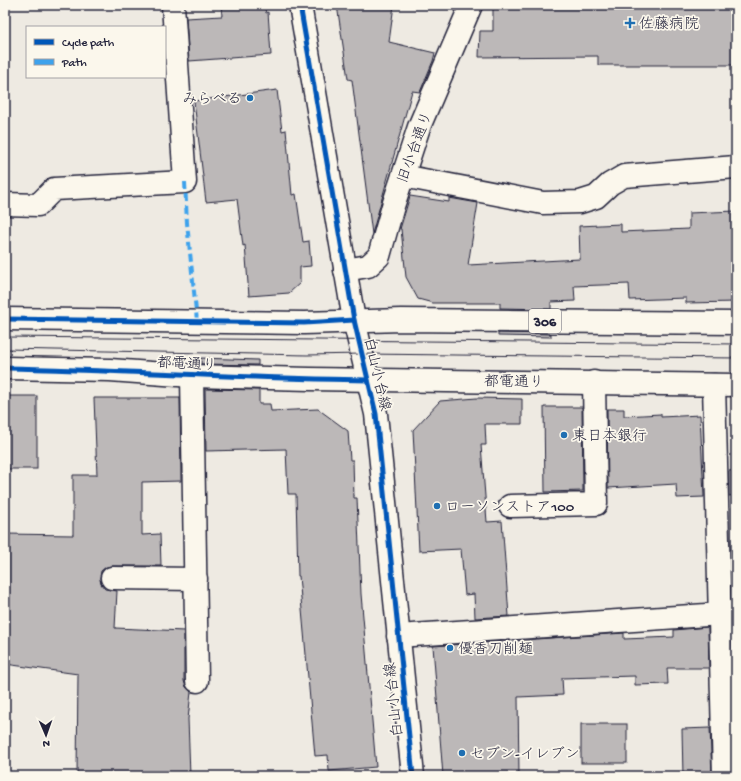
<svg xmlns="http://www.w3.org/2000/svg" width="741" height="781" font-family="'Gochi Hand','Klee One',sans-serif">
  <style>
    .building { fill: #bcb8b8; stroke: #22223b }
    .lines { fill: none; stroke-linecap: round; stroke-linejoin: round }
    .minor-casing { stroke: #22223b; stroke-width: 25 }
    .major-casing { stroke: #22223b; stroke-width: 25 }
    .minor { stroke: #fbf7ec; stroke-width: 22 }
    .major { stroke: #fbf7ec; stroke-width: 22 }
    .tram { stroke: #22223b; stroke-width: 1 }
    .quiet { stroke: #3ea2ec; stroke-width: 4; stroke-dasharray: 8 4; stroke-linecap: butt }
    .cycleway-casing { stroke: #fbf7ec; stroke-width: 8 }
    .cycleway { stroke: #0057b8; stroke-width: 5 }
    .poi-dot { fill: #1f6fb2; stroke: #fbf7ec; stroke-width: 1.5 }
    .labels { text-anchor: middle; stroke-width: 3.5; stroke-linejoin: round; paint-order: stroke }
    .shield { fill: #fbf7ec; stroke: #636270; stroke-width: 1 }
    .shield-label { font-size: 14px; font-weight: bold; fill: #22223b }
    .poi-label { font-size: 15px; fill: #22223b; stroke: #fbf7ec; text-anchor: start }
    .street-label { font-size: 15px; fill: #22223b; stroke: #fbf7ec }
  </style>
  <rect width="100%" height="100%" fill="#eeeae2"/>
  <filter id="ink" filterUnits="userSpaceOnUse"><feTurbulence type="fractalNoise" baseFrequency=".025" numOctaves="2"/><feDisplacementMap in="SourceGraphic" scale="8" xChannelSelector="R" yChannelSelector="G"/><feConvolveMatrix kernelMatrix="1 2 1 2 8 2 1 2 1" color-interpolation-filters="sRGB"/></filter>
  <g filter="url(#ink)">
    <!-- building -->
    <g class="building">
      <polygon points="221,5 264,5 266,13 268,12 271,55 189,61 186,18 222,16"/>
      <polygon points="337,5 394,5 389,42 435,53 433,61 420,92 412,91 372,234 352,80 348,79"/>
      <polygon points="493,5 736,5 736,65 598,65 598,56 479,57 480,31 493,31"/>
      <polygon points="277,90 282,131 286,130 292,195 296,194 303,242 309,241 311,266 300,267 300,283 289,293 249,296 245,245 243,246 237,199 206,202 194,101"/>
      <polygon points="410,196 449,202 449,198 478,203 468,265 580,259 579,226 621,224 621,232 689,229 689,213 736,211 736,302 686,303 686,298 630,300 629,284 574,286 575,301 551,302 551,309 500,308 500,303 433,303 418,299 406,277 401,229 400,229"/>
      <polygon points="498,333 551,334 551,337 498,336"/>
      <polygon points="201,358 258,360 258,365 201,364"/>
      <polygon points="205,389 259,390 259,404 270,404 271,411 318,409 348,431 350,460 353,460 354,498 357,498 361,594 376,767 329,771 328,755 315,756 299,576 298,576 296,494 288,494 286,449 206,451"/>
      <rect x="5" y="396" width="32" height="73"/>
      <polygon points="94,398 180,398 181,481 142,482 142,535 160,534 161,566 112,566 106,567 101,571 100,578 101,584 105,589 117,591 115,628 184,631 184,681 186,687 191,692 188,719 190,775 77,776 78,674 5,664 5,534 73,535 73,475 97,475"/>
      <polygon points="477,398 522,399 522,424 485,424 486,445 481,445 487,522 502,521 509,616 475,618 474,594 465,595 461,549 419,551 413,430 440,401"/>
      <polygon points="544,407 582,407 583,491 545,492"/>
      <polygon points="607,409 624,409 624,416 661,414 661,417 700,415 704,497 677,498 676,484 608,488"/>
      <polygon points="736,470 736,495 729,496 729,471"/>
      <polygon points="733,626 736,626 736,664 734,664"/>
      <polygon points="708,627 709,668 667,668 668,684 635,685 635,676 562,678 563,695 518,697 519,776 443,776 433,646 624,633 624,639 674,637 674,630"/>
      <rect x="581" y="724" width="46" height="39"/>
      <polygon points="710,728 712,776 683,776 682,729"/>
    </g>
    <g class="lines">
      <defs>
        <g id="minor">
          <polyline points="403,176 543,203 580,202 596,197 610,184 624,176 736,167"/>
          <polyline points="5,204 38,205 54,189 185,182 173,5"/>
          <polyline points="345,270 368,266 379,256 393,206 419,127 471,5"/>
          <polyline points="192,376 197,681"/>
          <polyline points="714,385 724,776"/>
          <polyline points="510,506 596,504 594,382"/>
          <polyline points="112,578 196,579"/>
          <polyline points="398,636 736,613"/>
        </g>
        <g id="major">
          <polyline points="300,5 354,320 376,414 413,776"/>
          <polyline points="5,319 304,323 401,320 736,323"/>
          <polyline points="5,368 110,370 192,376 310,379 736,385"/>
        </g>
      </defs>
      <!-- minor casing -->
      <use href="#minor" class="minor-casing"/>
      <!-- major casing -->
      <use href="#major" class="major-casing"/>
      <!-- minor -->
      <use href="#minor" class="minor"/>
      <!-- major -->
      <use href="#major" class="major"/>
      <!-- tram -->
      <g class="tram">
        <polyline points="5,337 736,344"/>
        <polyline points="5,349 307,355 362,354 736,358"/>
      </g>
      <!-- quiet -->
      <polyline class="quiet" points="185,182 187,223 197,321"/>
      <defs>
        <g id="cycleway">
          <polyline points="300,5 354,320 376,414 413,776"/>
          <polyline points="5,319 304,323 354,320"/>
          <path d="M 5,368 C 126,370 247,379 368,380"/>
        </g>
      </defs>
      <!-- cycleway casing -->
      <use href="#cycleway" class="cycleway-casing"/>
      <!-- cycleway -->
      <use href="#cycleway" class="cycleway"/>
    </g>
  </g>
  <!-- markers -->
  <g class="poi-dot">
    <path d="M628 17h4v4h4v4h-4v4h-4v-4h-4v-4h4z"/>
    <circle cx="250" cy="98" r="4"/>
    <circle cx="564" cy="435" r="4"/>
    <circle cx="437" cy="506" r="4"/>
    <circle cx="450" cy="648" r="4"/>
    <circle cx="462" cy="753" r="4"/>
  </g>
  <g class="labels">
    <!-- shield labels -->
    <rect class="shield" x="529" y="309" width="32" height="24" rx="3"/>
    <g class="shield-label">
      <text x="545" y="326">306</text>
    </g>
    <!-- poi labels -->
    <g class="poi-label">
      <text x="639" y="28">佐藤病院</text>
      <text x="242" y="103" text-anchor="end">みらべる</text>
      <text x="572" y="440">東日本銀行</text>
      <text x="445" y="511">ローソンストア100</text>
      <text x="458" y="653">優香刀削麺</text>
      <text x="470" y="758">セブン-イレブン</text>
    </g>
    <!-- street labels -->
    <g class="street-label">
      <text transform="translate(414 147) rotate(-70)" y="5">旧小台通り</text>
      <text transform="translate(187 363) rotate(3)" y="5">都電通り</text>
      <text transform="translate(378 374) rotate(77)" y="5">白山小台線</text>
      <text transform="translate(514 381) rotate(1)" y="5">都電通り</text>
      <text transform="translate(393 700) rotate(-96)" y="5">白山小台線</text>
    </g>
  </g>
  <!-- margin -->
  <rect width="741" height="781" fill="none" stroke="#fbf7ec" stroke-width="20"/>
  <rect x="10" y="10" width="721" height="761" fill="none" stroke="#22223b" stroke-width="1.5" filter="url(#ink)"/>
  <!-- legend -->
  <rect x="26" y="26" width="140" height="52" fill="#fbf7ec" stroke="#a4a2a5"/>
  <rect x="34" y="39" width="20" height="6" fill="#0057b8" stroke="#a4a2a5"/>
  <text x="62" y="46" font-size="12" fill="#22223b">Cycle path</text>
  <rect x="34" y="59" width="20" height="6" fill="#3ea2ec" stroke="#a4a2a5"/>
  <text x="62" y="66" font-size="12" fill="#22223b">Path</text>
  <!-- north arrow -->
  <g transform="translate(46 735) rotate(178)" stroke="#fbf7ec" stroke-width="3" paint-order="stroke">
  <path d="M0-3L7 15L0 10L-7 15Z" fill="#22223b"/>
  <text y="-6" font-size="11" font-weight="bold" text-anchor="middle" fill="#22223b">N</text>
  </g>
</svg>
